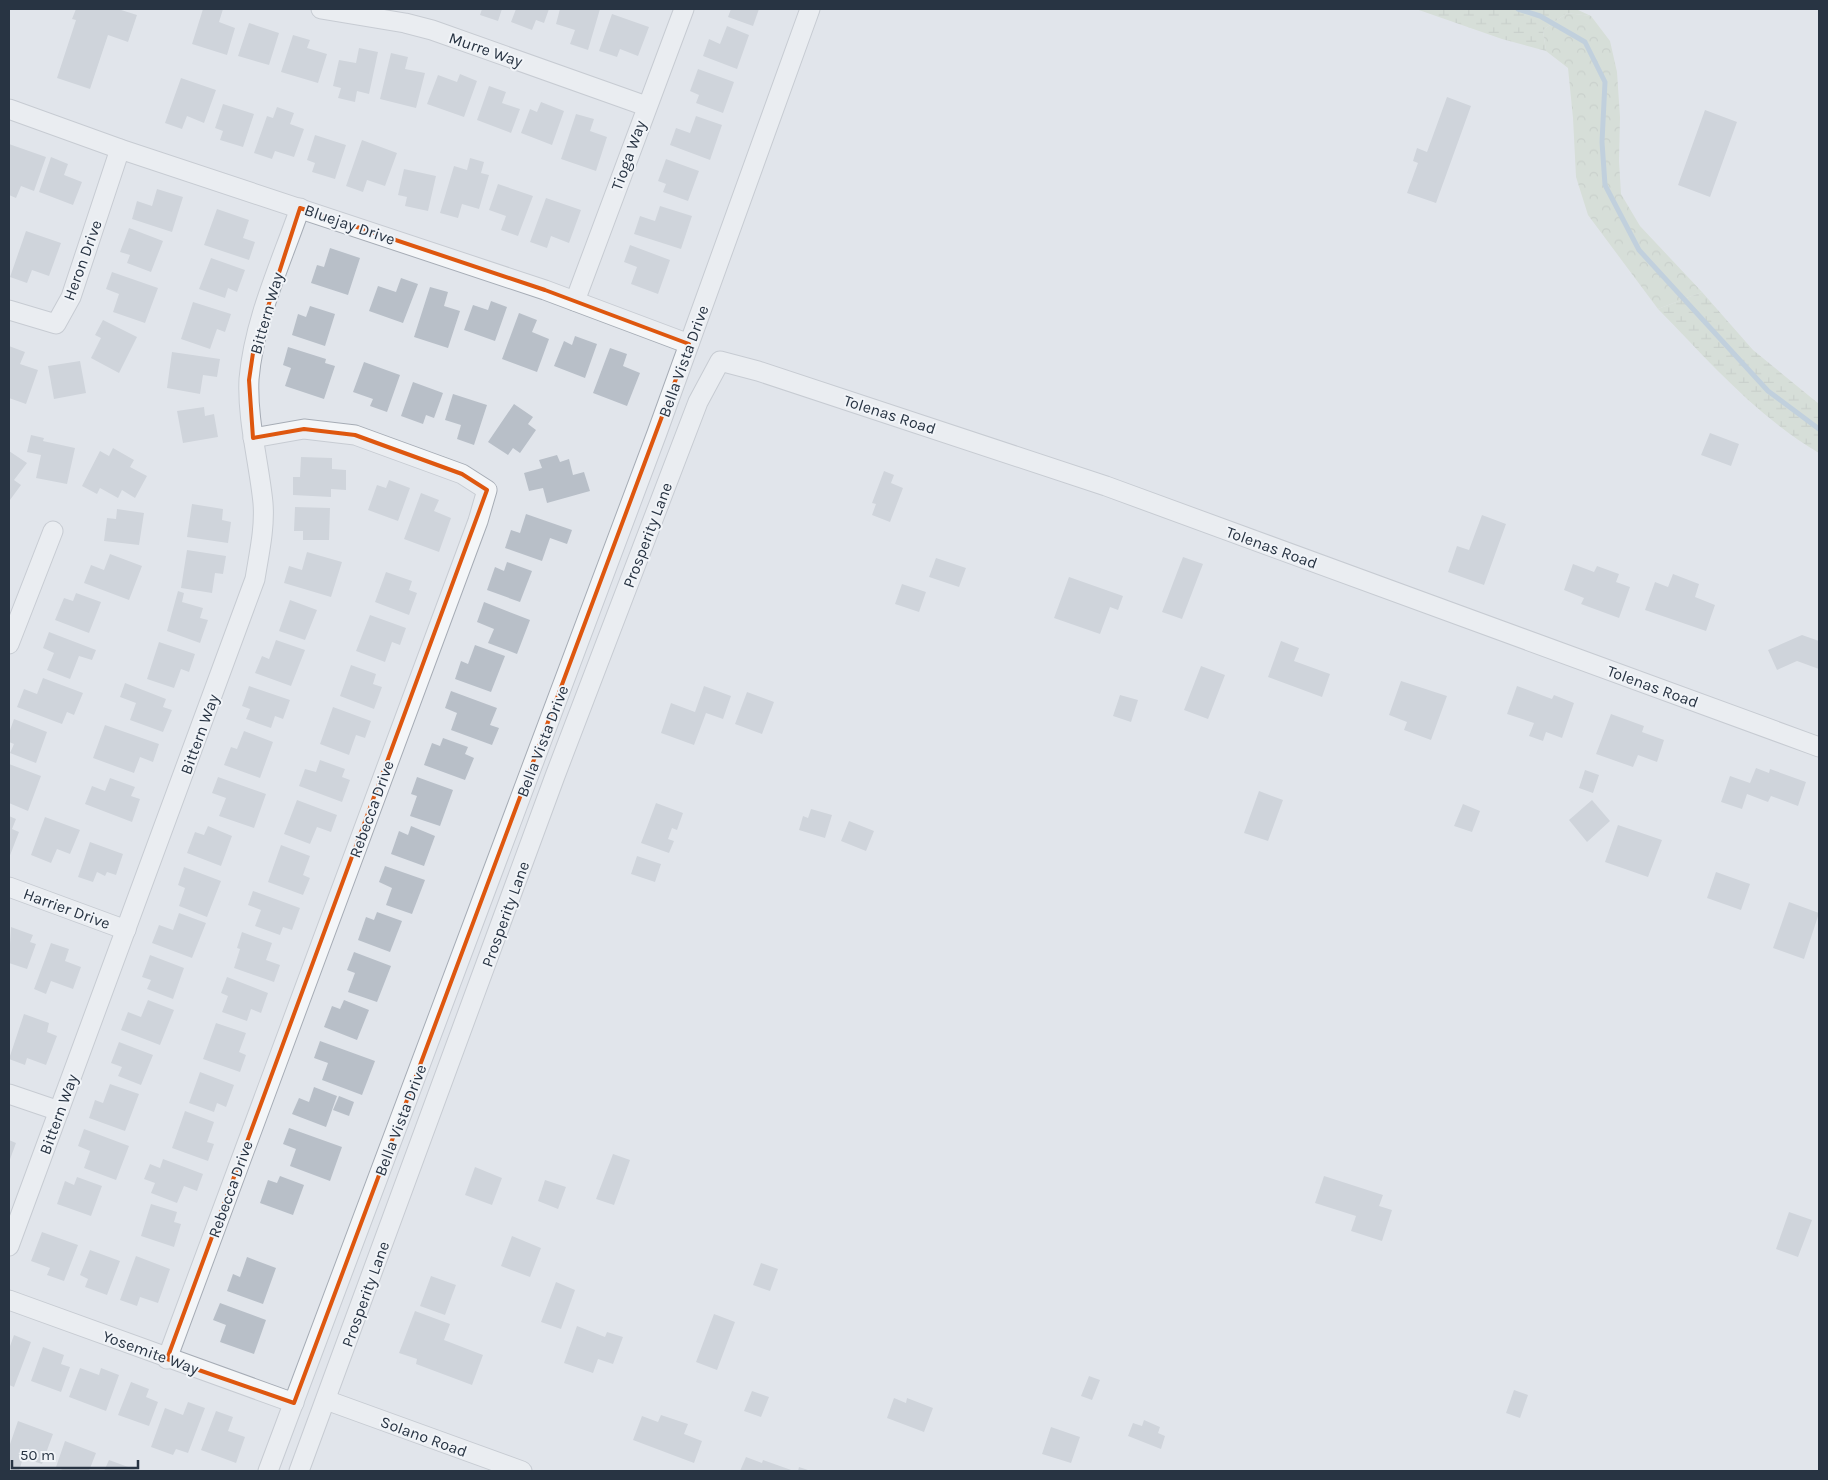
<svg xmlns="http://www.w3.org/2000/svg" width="1828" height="1480" font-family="Karla,sans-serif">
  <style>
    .forest { fill: url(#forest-crowns) }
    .wetland { fill: url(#wetland-marsh) }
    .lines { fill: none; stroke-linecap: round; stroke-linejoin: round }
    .stream { stroke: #9ab6cd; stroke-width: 5 }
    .building { fill: #b8bfc8 }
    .minor-casing { stroke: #a6acb5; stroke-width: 21 }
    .minor { stroke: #f4f6f8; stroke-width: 19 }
    .marked { fill: none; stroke: #de570f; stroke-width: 4; stroke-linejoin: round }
    .labels { text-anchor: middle; stroke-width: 4; stroke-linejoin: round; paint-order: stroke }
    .street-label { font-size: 16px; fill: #283443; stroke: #f1f4f8 }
  </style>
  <defs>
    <pattern id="forest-crowns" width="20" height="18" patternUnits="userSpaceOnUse" patternTransform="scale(1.25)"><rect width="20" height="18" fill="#c8d5c1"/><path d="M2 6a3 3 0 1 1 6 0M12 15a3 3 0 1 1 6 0" fill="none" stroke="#acb7a7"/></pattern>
    <pattern id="wetland-marsh" width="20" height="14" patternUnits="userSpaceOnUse" patternTransform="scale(1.25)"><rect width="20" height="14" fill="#c8d5c1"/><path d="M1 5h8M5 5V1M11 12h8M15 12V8" fill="none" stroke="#acb7a7"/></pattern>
  </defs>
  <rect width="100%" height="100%" fill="#e1e5eb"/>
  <!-- forest -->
  <polygon class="forest" points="1567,13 1591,16 1610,41 1617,72 1620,117 1619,161 1621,194 1640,226 1702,292 1658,309 1588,215 1576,177 1573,118 1568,68 1546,51 1543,30"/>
  <!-- wetland -->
  <g class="wetland">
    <polygon points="1416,9 1576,9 1591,16 1567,13 1543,30 1546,51 1502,39"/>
    <path d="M 1702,292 L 1753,350 L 1819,404 L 1819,453 C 1757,417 1708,360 1658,309 Z"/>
  </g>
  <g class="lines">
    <!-- stream -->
    <polyline class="stream" points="1518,9 1540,16 1585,42 1605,82 1602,142 1605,185 1639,250 1768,391 1819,429"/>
  </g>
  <!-- building -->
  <g class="building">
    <polygon points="76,9 118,9 137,15 128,42 108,35 90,89 57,78 76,20 72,19"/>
    <polygon points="203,9 223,9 219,22 235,28 227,55 192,44"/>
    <polygon points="482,9 502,9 498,21 480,15"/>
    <polygon points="516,9 549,9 544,23 536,20 532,30 511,22"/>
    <polygon points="560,9 600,9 588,50 570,44 575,30 556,24"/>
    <polygon points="731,9 759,9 753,26 728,17"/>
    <polygon points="612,14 649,27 638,56 620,49 617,57 599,51"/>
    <polygon points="249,23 279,33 269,65 238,56"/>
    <polygon points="727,26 749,35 737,69 703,56 709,39 720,44"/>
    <polygon points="293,35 310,40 307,48 327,54 318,83 281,72"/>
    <polygon points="359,48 378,52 369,94 357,91 355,102 338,98 341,88 333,86 339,60 356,63"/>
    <polygon points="391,53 408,57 405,69 425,73 416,108 380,99"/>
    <polygon points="698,69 734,82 723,113 696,103 699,95 690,91"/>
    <polygon points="460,74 477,81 464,117 427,104 438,75 457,82"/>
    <polygon points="181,78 216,90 204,123 187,116 182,129 165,123"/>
    <polygon points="489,86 506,92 502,103 520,109 511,133 477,120"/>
    <polygon points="1447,97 1471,106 1436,203 1407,193 1418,163 1413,161 1417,148 1427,152"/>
    <polygon points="541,102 564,111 552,145 521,133 530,109 537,112"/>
    <polygon points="223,104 254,114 243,147 220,140 223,131 215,128"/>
    <polygon points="277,107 294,113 290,124 304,129 294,157 275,151 272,159 254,153 267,116 273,118"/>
    <polygon points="1705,110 1737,122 1710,197 1678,185"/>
    <polygon points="576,114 594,119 590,131 607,137 596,171 561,159"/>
    <polygon points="696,116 722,125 710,160 670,145 676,128 690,133"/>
    <polygon points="315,135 346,145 335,179 312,172 315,163 307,160"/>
    <polygon points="362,140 397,153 385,186 367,180 363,192 346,186"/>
    <polygon points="9,144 46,157 34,191 21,186 16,198 9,195"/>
    <polygon points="51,157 68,164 64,175 82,182 73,205 39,192"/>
    <polygon points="470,158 484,162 481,173 489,175 479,209 462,204 458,218 440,213 454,166 467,170"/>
    <polygon points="666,159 699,171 688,201 663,192 666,184 658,181"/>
    <polygon points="404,169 436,176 428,211 405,206 407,197 398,195"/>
    <polygon points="498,184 533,196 518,236 501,230 506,216 489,210"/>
    <polygon points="157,189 183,197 172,232 132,219 137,201 152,206"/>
    <polygon points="546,198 581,210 569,243 551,236 547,248 530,242"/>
    <polygon points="660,206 692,216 681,249 634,234 640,216 655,221"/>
    <polygon points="217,209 249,220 243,238 255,242 249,260 204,245"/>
    <polygon points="129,228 163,241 151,272 127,263 130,255 120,252"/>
    <polygon points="26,231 61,243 49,276 32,270 27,283 10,277"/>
    <polygon points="630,245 670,260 658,294 631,284 637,267 624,262"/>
    <polygon points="330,248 360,258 348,295 311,283 317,265 324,267"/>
    <polygon points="211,258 245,270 237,292 228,288 225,298 199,289"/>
    <polygon points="112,272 158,288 145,323 113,312 119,294 106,289"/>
    <polygon points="401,278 418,284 403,323 369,311 378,286 396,292"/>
    <polygon points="430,287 448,292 444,306 460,311 448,348 414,337"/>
    <polygon points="491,301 507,307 495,341 464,330 473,305 488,310"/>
    <polygon points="193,302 231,314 225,332 217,329 210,349 181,339"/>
    <polygon points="310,306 335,314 325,346 292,335 298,314 306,317"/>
    <polygon points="519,313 537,320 532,332 549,339 537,372 502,359"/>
    <polygon points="103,320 137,337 119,373 91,358 101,338 95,335"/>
    <polygon points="575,336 597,344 585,378 554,366 564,341 572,345"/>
    <polygon points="9,346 25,352 20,364 38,370 26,404 9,398"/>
    <polygon points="288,347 326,359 325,363 335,366 324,399 285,386 291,368 283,365"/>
    <polygon points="610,348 627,354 623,366 640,373 627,406 593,393"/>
    <polygon points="172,352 220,359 217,377 203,375 200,394 167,388"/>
    <polygon points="80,361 86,393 54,399 48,366"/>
    <polygon points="364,362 400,375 387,412 370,406 373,399 353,392"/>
    <polygon points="413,382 443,393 434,418 426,415 423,424 401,416"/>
    <polygon points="453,394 487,405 474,445 457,439 461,425 445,420"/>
    <polygon points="514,404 533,417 528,424 536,430 520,453 513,448 508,455 488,442"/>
    <polygon points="204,407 205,416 214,414 218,437 183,443 177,411"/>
    <polygon points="1710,433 1739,444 1731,466 1701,455"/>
    <polygon points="31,435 44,438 43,441 75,448 67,484 36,478 41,455 27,452"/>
    <polygon points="113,448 134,460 130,467 147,476 135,498 122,490 118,498 100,488 97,494 82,486 100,451 109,456"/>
    <polygon points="9,451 27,463 14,480 21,485 10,500"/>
    <polygon points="557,455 560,462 569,459 573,475 584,472 590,491 547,503 543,488 529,491 524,473 542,468 539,460"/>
    <polygon points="301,457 332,458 332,469 346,470 346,490 331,489 331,497 293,495 293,477 300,477"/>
    <polygon points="884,471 894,475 891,483 903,488 890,522 872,515 876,504 872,503"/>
    <polygon points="389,480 410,488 398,521 368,510 377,485 386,488"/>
    <polygon points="421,493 439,500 434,511 451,518 439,552 404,539"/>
    <polygon points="192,504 223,509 222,520 231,522 228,543 187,537"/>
    <polygon points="295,507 330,508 329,540 303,540 303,531 294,531"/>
    <polygon points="117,509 144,513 139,545 104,541 107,518 116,519"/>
    <polygon points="526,514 572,530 567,544 550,538 542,561 505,548 511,530 520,533"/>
    <polygon points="1482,515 1506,524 1484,585 1448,572 1457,546 1469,550"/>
    <polygon points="187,550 226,556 223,574 215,573 212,593 181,588"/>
    <polygon points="307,552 342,562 331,597 284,583 289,566 302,570"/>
    <polygon points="110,554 142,566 129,600 84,583 91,565 104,570"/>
    <polygon points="1183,557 1203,564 1182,619 1162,612"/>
    <polygon points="936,558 966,568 959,587 929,577"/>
    <polygon points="507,562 532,571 520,602 487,590 495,567 504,571"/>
    <polygon points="1573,564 1594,572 1597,566 1619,574 1616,582 1630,587 1619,618 1581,604 1584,598 1564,590"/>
    <polygon points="386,572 412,581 409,590 417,593 409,615 375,602"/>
    <polygon points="1673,574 1699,584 1695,597 1715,605 1706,631 1645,610 1655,582 1668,587"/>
    <polygon points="1069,577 1123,596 1118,610 1110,607 1100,634 1054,618"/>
    <polygon points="902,584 926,592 919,612 895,604"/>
    <polygon points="178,591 184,593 182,602 203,608 200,618 208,620 200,643 167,631"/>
    <polygon points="76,593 101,602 89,633 55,620 64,598 73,601"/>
    <polygon points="290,600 317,610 305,640 279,631"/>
    <polygon points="484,602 530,620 517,654 488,643 494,629 477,622"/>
    <polygon points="370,615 406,628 400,645 392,642 385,662 356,651"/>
    <polygon points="49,632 96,650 92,660 79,656 70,679 47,670 54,653 43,648"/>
    <polygon points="1802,635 1819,641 1819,669 1797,661 1777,670 1768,650"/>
    <polygon points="276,640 305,650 291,686 255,673 262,656 269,659"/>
    <polygon points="1281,641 1299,648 1294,661 1330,674 1322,697 1268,677"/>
    <polygon points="159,642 195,654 189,672 181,669 174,688 147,679"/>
    <polygon points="475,645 505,656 491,692 455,679 461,661 468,664"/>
    <polygon points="351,665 376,674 373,684 382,687 374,709 340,696"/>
    <polygon points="1201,666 1225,675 1208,719 1184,710"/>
    <polygon points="43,678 83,693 74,715 67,712 62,724 17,707 24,689 37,694"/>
    <polygon points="1401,681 1447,696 1431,740 1404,730 1407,722 1389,715"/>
    <polygon points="125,683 166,699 163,707 172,710 163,732 130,720 136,703 120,697"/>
    <polygon points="249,686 290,700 283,719 275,716 271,728 246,719 250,709 242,706"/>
    <polygon points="704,686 731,696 723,719 706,713 694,745 661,733 671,703 695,712"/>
    <polygon points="1517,686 1552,699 1554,695 1574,703 1562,738 1546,732 1543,741 1529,736 1534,723 1507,714"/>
    <polygon points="451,691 497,708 490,725 499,728 492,745 451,730 457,713 445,708"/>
    <polygon points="747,692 774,702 762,734 735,724"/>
    <polygon points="1120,695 1138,700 1131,722 1113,716"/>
    <polygon points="333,707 371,721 365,738 356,735 349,755 320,744"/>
    <polygon points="1611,714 1644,726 1642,732 1664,740 1657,762 1638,755 1633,767 1596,754"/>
    <polygon points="14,719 47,732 36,763 10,753 14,744 9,742 9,733"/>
    <polygon points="105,725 159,744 153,762 140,757 134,773 93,758"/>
    <polygon points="244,731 273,742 260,778 224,765 231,747 237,749"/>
    <polygon points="443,738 468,747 465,754 474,758 465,780 424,765 432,743 440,746"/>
    <polygon points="320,760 345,769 342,777 350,780 342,802 299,786 305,769 316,772"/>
    <polygon points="9,764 41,776 28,811 9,803"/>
    <polygon points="1756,768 1769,773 1770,769 1806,782 1798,806 1771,796 1768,802 1747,794 1742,809 1721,802 1730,776 1750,783"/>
    <polygon points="1585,770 1599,775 1593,793 1579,788"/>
    <polygon points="218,777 266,794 254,828 219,816 226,798 212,793"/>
    <polygon points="417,777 453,790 440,826 410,816 417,796 411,794"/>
    <polygon points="110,778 135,787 131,796 140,799 132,822 85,804 92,786 105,791"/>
    <polygon points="1259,791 1283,800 1268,841 1244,833"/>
    <polygon points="297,800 337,815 331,832 317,827 310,844 284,834"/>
    <polygon points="1592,800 1610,821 1587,842 1569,820"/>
    <polygon points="656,803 683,813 677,830 672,828 668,839 674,841 669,853 641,843"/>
    <polygon points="1463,804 1480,811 1472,832 1454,826"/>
    <polygon points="811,809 832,815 825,838 799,830 803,816 808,818"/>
    <polygon points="9,816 16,819 12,829 19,832 9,858"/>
    <polygon points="45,817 80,830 70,854 57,849 51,863 31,855"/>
    <polygon points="849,821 874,831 866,851 841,841"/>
    <polygon points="1618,825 1662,840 1648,877 1605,862"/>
    <polygon points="208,826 232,836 221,866 187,853 195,832 204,835"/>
    <polygon points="411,826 435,836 424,866 391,854 399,831 408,835"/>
    <polygon points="90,842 123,854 116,875 107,872 105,876 97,872 93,882 78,877"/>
    <polygon points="281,845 310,856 303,875 310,878 303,895 268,882"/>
    <polygon points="637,856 661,864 655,882 631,874"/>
    <polygon points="385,866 425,880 412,914 386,905 392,888 379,882"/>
    <polygon points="184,867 221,881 207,917 179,906 185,888 178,885"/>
    <polygon points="1716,872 1750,884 1741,910 1707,898"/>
    <polygon points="253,891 300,908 292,930 283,927 280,935 255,926 261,910 248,905"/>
    <polygon points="1789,902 1819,913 1804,959 1773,948"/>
    <polygon points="377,912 402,921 390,952 358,940 366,917 374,920"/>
    <polygon points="179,913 206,923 192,958 152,943 159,925 173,930"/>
    <polygon points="11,927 33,935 30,942 36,944 27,969 9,963"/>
    <polygon points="242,932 272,943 266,960 280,965 274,982 234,968 240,949 237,948"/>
    <polygon points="51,943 69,949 65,961 81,967 73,989 51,981 46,994 34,989"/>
    <polygon points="354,952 391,966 377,1002 348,992 355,973 347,970"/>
    <polygon points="150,955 184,968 173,999 147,989 151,980 142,977"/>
    <polygon points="227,977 268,993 261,1013 251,1009 247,1021 222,1012 228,996 221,993"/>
    <polygon points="148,1000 174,1010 160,1045 121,1030 128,1012 141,1017"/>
    <polygon points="344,1000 369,1010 357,1040 324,1027 332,1006 340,1009"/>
    <polygon points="24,1014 49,1023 47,1032 57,1036 46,1065 27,1058 25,1065 9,1059"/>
    <polygon points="216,1023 246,1033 239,1052 246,1055 240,1072 203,1059"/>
    <polygon points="320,1041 375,1061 362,1095 322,1080 328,1063 314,1058"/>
    <polygon points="119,1042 153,1055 141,1085 118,1076 122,1067 111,1063"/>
    <polygon points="200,1072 234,1085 226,1107 217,1103 214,1112 189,1103"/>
    <polygon points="110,1084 139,1094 125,1131 89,1118 95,1100 103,1103"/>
    <polygon points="314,1087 337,1096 326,1127 292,1114 299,1098 309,1102"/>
    <polygon points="339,1096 354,1102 349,1116 333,1110"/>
    <polygon points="185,1111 214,1122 207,1142 214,1144 208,1161 172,1148"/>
    <polygon points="289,1128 342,1147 330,1181 290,1166 296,1149 283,1144"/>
    <polygon points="84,1129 129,1146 116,1180 84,1168 90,1151 78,1146"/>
    <polygon points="9,1140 16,1143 9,1162"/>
    <polygon points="613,1154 630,1160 614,1205 596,1199"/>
    <polygon points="163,1159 203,1174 197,1191 184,1186 177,1203 151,1193 155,1183 144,1179 150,1164 160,1168"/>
    <polygon points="475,1167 502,1178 492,1205 465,1195"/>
    <polygon points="280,1176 304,1185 293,1215 260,1203 268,1180 277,1183"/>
    <polygon points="1324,1176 1383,1195 1379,1206 1392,1210 1382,1241 1351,1231 1356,1216 1315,1203"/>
    <polygon points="77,1177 102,1186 91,1216 57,1204 65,1181 74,1185"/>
    <polygon points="545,1180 566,1187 558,1209 538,1201"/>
    <polygon points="151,1204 177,1212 174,1222 181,1224 174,1247 141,1236"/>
    <polygon points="1789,1212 1812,1220 1798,1257 1776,1249"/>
    <polygon points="42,1232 78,1245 64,1281 47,1275 50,1268 31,1261"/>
    <polygon points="512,1236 541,1248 530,1277 501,1266"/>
    <polygon points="90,1250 120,1261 107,1295 85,1287 88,1279 80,1275"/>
    <polygon points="136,1256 170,1269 158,1303 140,1297 137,1306 120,1300"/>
    <polygon points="247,1257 276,1268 263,1304 227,1291 233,1274 240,1277"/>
    <polygon points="761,1263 778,1269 770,1291 753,1285"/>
    <polygon points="431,1276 456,1285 445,1315 420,1306"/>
    <polygon points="556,1282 575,1290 561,1329 541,1322"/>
    <polygon points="220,1303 266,1320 254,1354 220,1342 226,1325 213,1320"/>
    <polygon points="415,1311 450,1324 444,1340 483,1355 472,1385 416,1364 417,1359 399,1353"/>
    <polygon points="714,1314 735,1322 717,1370 696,1362"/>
    <polygon points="577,1326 605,1337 607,1332 623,1337 613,1364 598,1359 593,1373 564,1363"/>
    <polygon points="14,1335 31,1342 14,1387 9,1385 9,1349"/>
    <polygon points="43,1347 64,1355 61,1364 70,1367 61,1392 31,1381"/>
    <polygon points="80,1368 99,1375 101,1368 119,1375 106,1411 69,1397"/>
    <polygon points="1089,1376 1100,1380 1092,1400 1081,1396"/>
    <polygon points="131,1382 149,1389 146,1397 158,1402 149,1426 118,1415"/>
    <polygon points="1514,1390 1528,1395 1520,1418 1506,1413"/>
    <polygon points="752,1391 769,1397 761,1417 744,1411"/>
    <polygon points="894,1398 906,1403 907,1398 933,1408 924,1432 887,1418"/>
    <polygon points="188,1402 205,1408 188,1453 176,1449 173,1455 151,1447 165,1408 183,1415"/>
    <polygon points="216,1411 233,1417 228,1431 245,1437 236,1463 201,1450"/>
    <polygon points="661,1415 688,1424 684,1434 702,1441 694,1463 633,1440 642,1416 658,1422"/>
    <polygon points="1144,1420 1160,1427 1158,1433 1165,1436 1161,1449 1128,1436 1133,1423 1142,1426"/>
    <polygon points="18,1421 53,1434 42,1464 23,1458 19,1471 15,1471 9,1469 9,1447"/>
    <polygon points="1051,1427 1080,1437 1071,1463 1042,1454"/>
    <polygon points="65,1441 96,1453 89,1471 65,1471 56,1467"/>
    <polygon points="746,1457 762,1463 763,1460 794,1471 740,1471"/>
    <polygon points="109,1460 139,1471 104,1471"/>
    <polygon points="799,1467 811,1471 798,1471"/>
  </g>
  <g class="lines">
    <defs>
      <g id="minor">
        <polyline points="321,9 405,23 432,30 646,106"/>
        <polyline points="9,109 120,149 545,290 689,344"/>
        <polyline points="575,301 684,9"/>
        <polyline points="9,310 56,324 71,297 120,149"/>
        <polyline points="9,644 53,531"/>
        <polyline points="9,887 126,930"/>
        <polyline points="9,1094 59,1111"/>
        <path d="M 9,1246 L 255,579 C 259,554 265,528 263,503 C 259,462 247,420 249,379 C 254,320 281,263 300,208"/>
        <polyline points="9,1300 294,1403"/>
        <polyline points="167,1359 478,521 487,490 462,474 355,435 304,429 253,438"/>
        <polyline points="326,1400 522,1471"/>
        <polyline points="268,1471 657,433 810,9"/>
        <polyline points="299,1471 555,776 698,402 720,361 758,371 1106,486 1819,747"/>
      </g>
    </defs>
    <!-- minor casing -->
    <use href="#minor" class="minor-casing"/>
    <!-- minor -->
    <use href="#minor" class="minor"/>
  </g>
  <!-- marked area -->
  <path d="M0 0H1828V1480H0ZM 300,208 L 545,290 L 689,344 L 294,1403 L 167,1359 L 487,490 L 462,474 L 355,435 L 304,429 L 253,438 L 249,380 L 253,353 Z" fill="#e1e5eb" fill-opacity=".55" fill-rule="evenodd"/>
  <path class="marked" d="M 300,208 L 545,290 L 689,344 L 294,1403 L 167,1359 L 487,490 L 462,474 L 355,435 L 304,429 L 253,438 L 249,380 L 253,353 Z"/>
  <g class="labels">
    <!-- street labels -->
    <g class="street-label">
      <text transform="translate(486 49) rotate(19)" y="6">Murre Way</text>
      <text transform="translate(628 155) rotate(-70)" y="6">Tioga Way</text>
      <text transform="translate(350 224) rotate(19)" y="6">Bluejay Drive</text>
      <text transform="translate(82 260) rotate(-70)" y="6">Heron Drive</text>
      <text transform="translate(266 313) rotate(-74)" y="6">Bittern Way</text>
      <text transform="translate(683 361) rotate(-70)" y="6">Bella Vista Drive</text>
      <text transform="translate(890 414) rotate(18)" y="6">Tolenas Road</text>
      <text transform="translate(647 535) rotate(-69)" y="6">Prosperity Lane</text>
      <text transform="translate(1272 547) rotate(20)" y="6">Tolenas Road</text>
      <text transform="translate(1653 686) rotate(20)" y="6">Tolenas Road</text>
      <text transform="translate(199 734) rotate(-70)" y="6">Bittern Way</text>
      <text transform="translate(542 741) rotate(-69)" y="6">Bella Vista Drive</text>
      <text transform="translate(371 809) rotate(-70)" y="6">Rebecca Drive</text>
      <text transform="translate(67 908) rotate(20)" y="6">Harrier Drive</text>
      <text transform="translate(505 914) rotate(-70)" y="6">Prosperity Lane</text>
      <text transform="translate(58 1114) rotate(-70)" y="6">Bittern Way</text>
      <text transform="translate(400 1120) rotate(-69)" y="6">Bella Vista Drive</text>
      <text transform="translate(230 1189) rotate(-70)" y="6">Rebecca Drive</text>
      <text transform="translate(365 1294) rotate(-70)" y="6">Prosperity Lane</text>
      <text transform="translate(151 1352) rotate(20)" y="6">Yosemite Way</text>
      <text transform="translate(424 1436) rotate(20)" y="6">Solano Road</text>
    </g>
  </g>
  <!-- border -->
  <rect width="1828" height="1480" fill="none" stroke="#283443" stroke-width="20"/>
  <!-- scale -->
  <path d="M12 1460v8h126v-8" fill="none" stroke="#283443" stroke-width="2.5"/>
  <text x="20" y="1460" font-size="15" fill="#283443" stroke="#f1f4f8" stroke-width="4" paint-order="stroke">50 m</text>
</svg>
